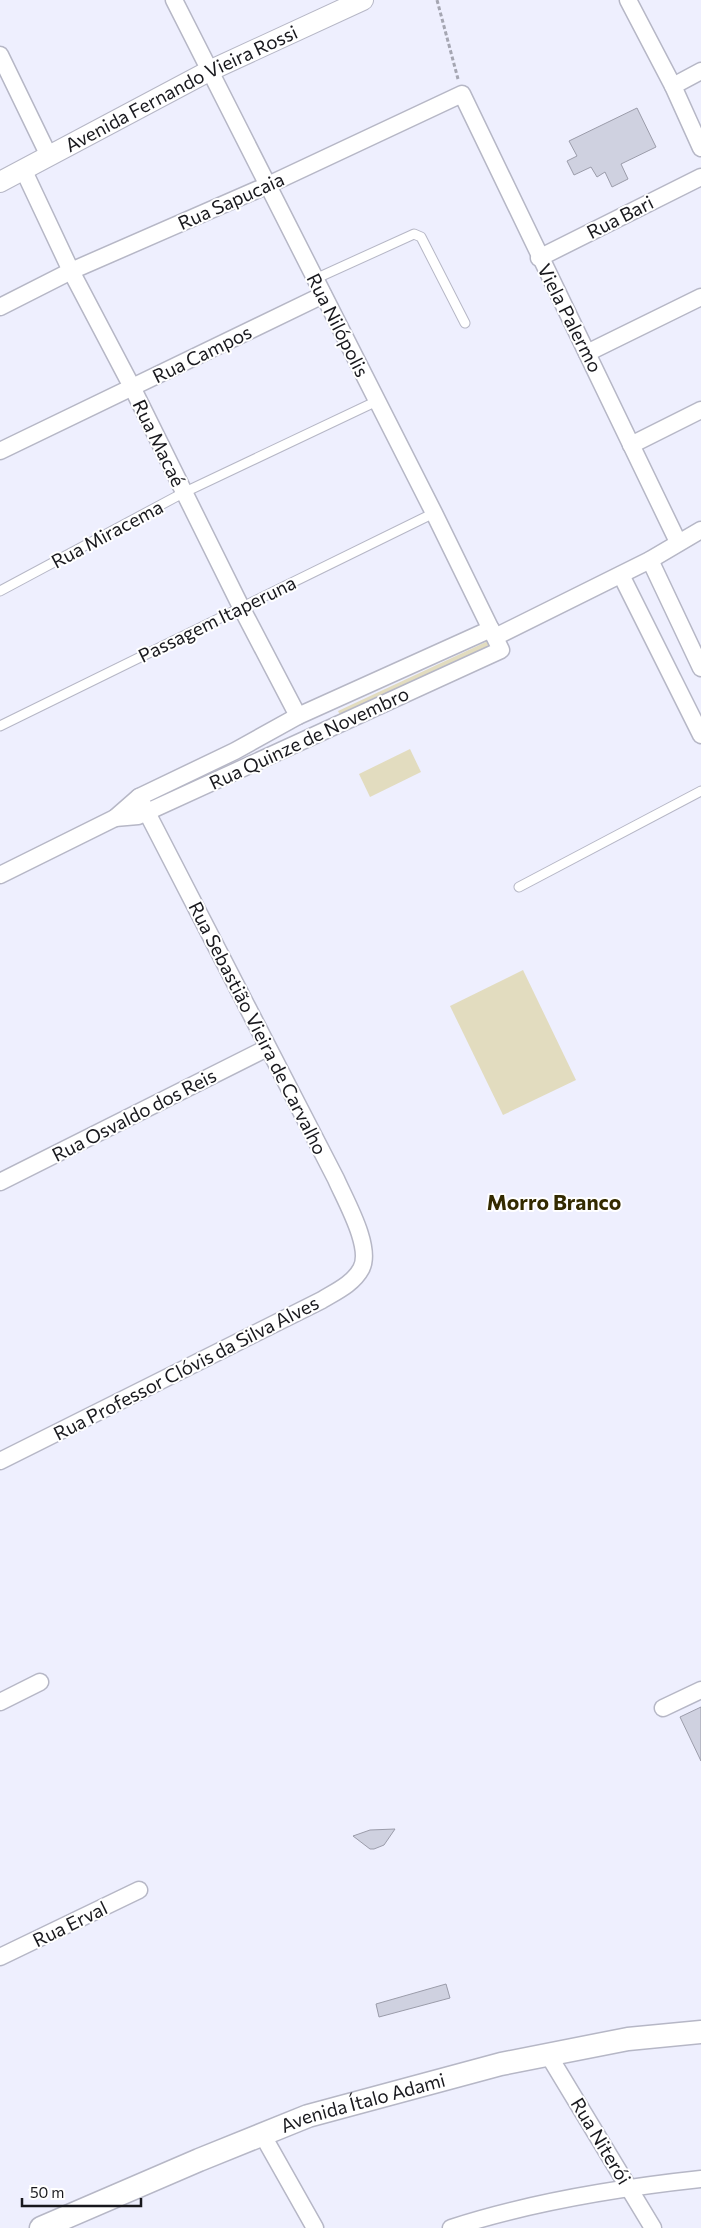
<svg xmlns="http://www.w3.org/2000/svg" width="701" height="2228" font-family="Commissioner,sans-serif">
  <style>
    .green { fill: #e2dcbf }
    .building { fill: #cfd1e0; stroke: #9b9caa }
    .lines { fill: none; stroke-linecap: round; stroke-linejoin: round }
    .service-casing { stroke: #b6b7c6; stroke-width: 11 }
    .minor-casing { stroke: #b6b7c6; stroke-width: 19 }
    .tertiary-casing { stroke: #b6b7c6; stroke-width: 22 }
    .secondary-casing { stroke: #b6b7c6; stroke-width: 25 }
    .path { stroke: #a5a6b2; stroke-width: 3; stroke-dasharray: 4 2.5; stroke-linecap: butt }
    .service { stroke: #fff; stroke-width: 9 }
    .minor { stroke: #fff; stroke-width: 16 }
    .tertiary { stroke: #fff; stroke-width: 20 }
    .secondary { stroke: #fff; stroke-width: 22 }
    .labels { text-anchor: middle; stroke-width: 4; stroke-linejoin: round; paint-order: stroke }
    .street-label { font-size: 19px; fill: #18181d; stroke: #fff }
    .quarter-label { font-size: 21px; font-weight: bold; fill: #332a00; stroke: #fff }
  </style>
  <rect width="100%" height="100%" fill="#eeeffe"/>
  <!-- green -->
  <g class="green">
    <polygon points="488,641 489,648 341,717 338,711"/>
    <polygon points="410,749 421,772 370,797 359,774"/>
    <polygon points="523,970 576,1080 503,1115 450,1006"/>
  </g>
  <!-- building -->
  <g class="building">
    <polygon points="637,108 656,147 621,164 628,179 612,187 605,172 597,177 591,167 574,175 567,161 577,156 569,141"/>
    <polygon points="701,1707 701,1761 680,1717"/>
    <polygon points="395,1829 384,1845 374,1849 370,1849 353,1836 370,1830"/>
    <polygon points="446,1984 450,1998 379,2017 376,2004"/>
  </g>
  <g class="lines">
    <defs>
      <g id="service">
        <polyline points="315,279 414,234 421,237 465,323"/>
        <polyline points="0,591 183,493 377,401"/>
        <polyline points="0,726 434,513"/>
        <polyline points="519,887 701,791"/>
      </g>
      <g id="minor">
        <polyline points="628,0 673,86 701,148"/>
        <polyline points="0,55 48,154"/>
        <polyline points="673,86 701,71"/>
        <polyline points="23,169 71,271 132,387 241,607 298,716"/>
        <polyline points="539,258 701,177"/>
        <polyline points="0,307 71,271 268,185 462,94 678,542"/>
        <polyline points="587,353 701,297"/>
        <polyline points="631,445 701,410"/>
        <polyline points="0,451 323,295"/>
        <polyline points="650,560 701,668"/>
        <polyline points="621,575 701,735"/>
        <polyline points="495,637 650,560 701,530"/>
        <polyline points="115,818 138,816 147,812 501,650 434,513 174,0"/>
        <polyline points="0,875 115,818 139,797 235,751 298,716 491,629"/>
        <polyline points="0,1182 267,1048"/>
        <path d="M 0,1461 L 322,1300 C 335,1292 353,1284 361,1269 C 373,1248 345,1200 336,1179 L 139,797"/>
        <polyline points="0,1702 40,1682"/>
        <polyline points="663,1708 701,1690"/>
        <polyline points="0,1957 139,1890"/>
        <polyline points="549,2056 653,2228"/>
        <polyline points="262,2134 315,2228"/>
        <path d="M 451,2228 C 531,2202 617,2188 701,2179"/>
      </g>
      <g id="tertiary">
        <path id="s1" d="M 0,182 L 209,71 L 363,0"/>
      </g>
      <g id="secondary">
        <path id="s2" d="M 41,2228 L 199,2160 L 308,2116 L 501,2064 L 628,2039 L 701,2032"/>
      </g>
    </defs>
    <!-- service casing -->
    <use href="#service" class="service-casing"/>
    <!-- minor casing -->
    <use href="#minor" class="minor-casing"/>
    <!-- tertiary casing -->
    <use href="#tertiary" class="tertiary-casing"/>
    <!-- secondary casing -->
    <use href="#secondary" class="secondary-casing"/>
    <!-- path -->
    <polyline class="path" points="437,0 458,79"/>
    <!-- service -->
    <use href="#service" class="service"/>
    <!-- minor -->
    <use href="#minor" class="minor"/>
    <!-- tertiary -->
    <use href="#tertiary" class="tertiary"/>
    <!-- secondary -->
    <use href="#secondary" class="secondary"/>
  </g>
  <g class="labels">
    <!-- street labels -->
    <g class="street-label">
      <text dy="7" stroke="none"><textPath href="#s1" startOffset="204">Avenida Fernando Vieira Rossi</textPath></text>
      <text transform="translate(231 201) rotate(-24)" y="7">Rua Sapucaia</text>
      <text transform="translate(620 217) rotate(-27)" y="7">Rua Bari</text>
      <text transform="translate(570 318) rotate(63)" y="7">Viela Palermo</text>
      <text transform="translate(338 325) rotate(63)" y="7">Rua Nilópolis</text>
      <text transform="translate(202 354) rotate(-26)" y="7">Rua Campos</text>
      <text transform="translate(159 443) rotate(64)" y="7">Rua Macaé</text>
      <text transform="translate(107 534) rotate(-28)" y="7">Rua Miracema</text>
      <text transform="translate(217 619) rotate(-26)" y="7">Passagem Itaperuna</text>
      <text transform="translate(309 738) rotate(-25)" y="7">Rua Quinze de Novembro</text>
      <text transform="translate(258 1028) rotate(63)" y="7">Rua Sebastião Vieira de Carvalho</text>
      <text transform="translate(134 1115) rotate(-27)" y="7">Rua Osvaldo dos Reis</text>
      <text transform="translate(186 1368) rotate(-27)" y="7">Rua Professor Clóvis da Silva Alves</text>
      <text transform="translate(70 1924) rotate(-26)" y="7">Rua Erval</text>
      <text dy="7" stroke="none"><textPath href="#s2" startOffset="346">Avenida Ítalo Adami</textPath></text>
      <text transform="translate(601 2141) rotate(59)" y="7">Rua Niterói</text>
    </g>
    <!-- quarter labels -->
    <g class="quarter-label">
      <text x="554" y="1210">Morro Branco</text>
    </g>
  </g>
  <!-- scale -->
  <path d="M22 2198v8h119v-8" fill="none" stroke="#18181d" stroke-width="2.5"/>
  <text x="30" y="2198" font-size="15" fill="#18181d" stroke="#ffffff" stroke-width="4" paint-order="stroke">50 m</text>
</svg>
